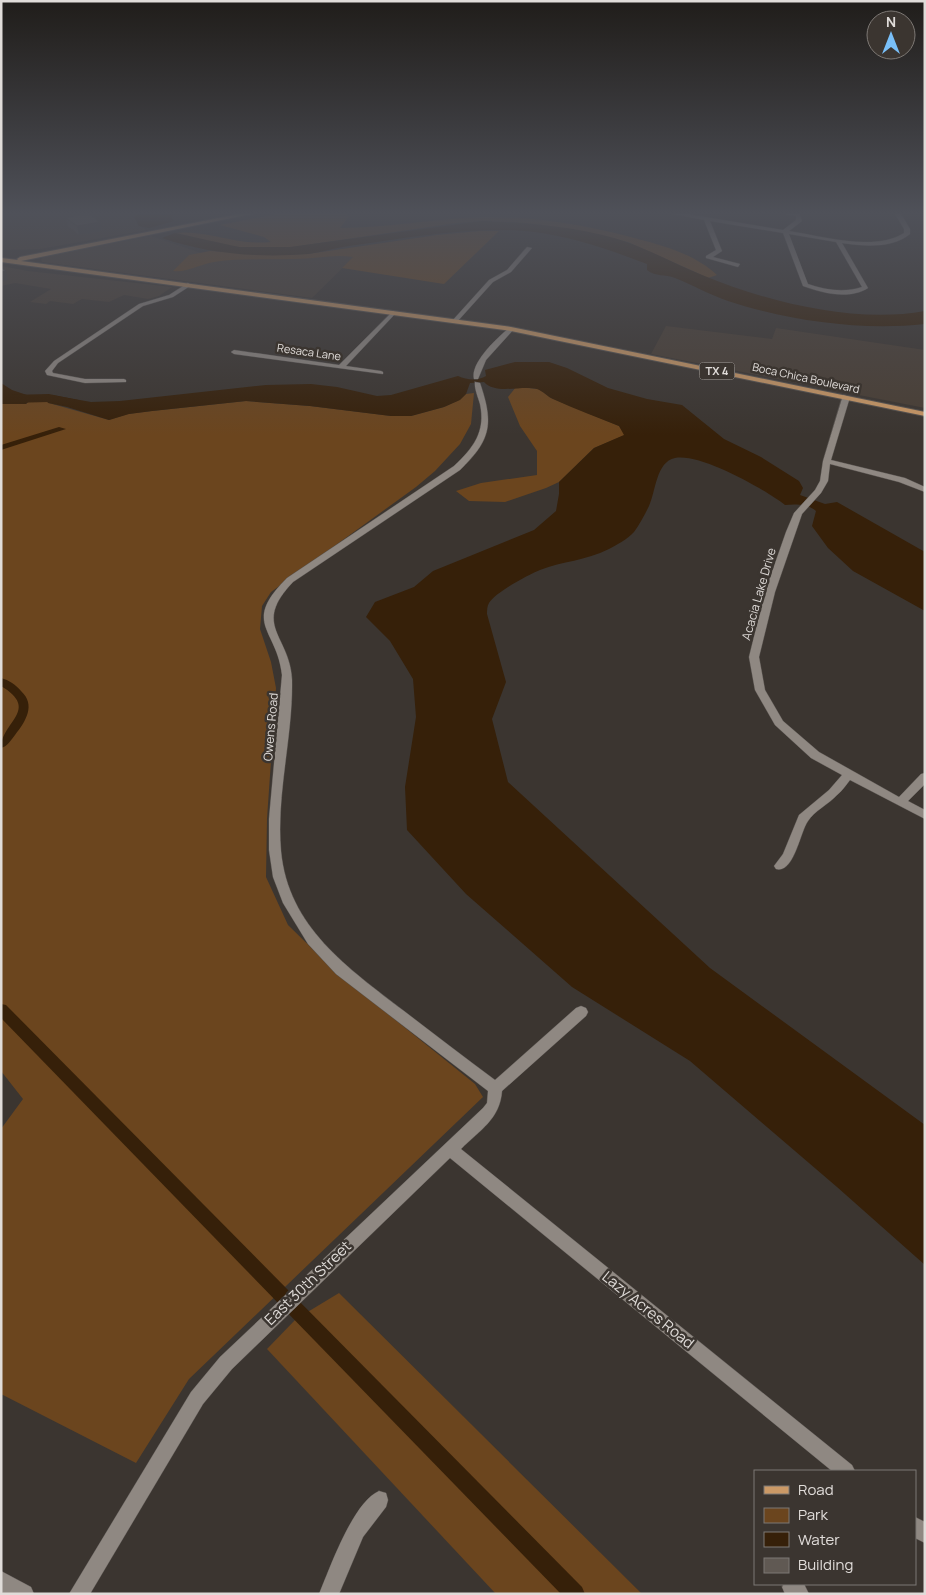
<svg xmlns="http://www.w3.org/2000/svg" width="926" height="1595" font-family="Manrope,sans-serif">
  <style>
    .built { fill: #493e34 }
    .green { fill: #6b451e }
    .water { fill: #362009 }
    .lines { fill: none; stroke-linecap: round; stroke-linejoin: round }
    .canal { fill: #362009; fill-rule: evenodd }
    .river { fill: #362009; fill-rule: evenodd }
    .minor-casing { stroke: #57524e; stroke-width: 1 }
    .major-casing { stroke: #57524e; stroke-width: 2 }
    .minor { fill: #8f8882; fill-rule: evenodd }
    .major { fill: #cb9966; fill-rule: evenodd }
    .wall { fill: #534d47 }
    .shaded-wall { fill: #433e3a }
    .building { fill: #605953; stroke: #433e3a }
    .labels { text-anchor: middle; stroke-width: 5; stroke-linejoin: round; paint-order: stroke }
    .far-street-label { font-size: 11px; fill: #e0dcd9; stroke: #3b3530 }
    .shield { fill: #3b3530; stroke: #aeaaa6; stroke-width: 1 }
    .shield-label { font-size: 11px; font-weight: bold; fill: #e0dcd9 }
    .street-label { font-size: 12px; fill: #e0dcd9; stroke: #3b3530 }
    .near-street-label { font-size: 15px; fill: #e0dcd9; stroke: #3b3530 }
  </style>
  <rect width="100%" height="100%" fill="#3b3530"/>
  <!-- built -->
  <g class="built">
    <polygon points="1,212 142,212 134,217 139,226 147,230 40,249 1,250"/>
    <polygon points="151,236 204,254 305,258 333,252 356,255 312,298 42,262 41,259 45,256"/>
    <polygon points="1,266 28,271 172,287 159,296 148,299 124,295 109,302 82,299 73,304 50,301 46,304 30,302 51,289 15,283 1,286"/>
    <polygon points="666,326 772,339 776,328 925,350 925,408 651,354"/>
  </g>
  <!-- green -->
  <g class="green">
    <path d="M 286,212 L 344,212 L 349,216 L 340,228 C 387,228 433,219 480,217 C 533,216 587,225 638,239 C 665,246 696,255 717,275 L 708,278 L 702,275 L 628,242 L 595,234 L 544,225 L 514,222 L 482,221 L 456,223 L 292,247 C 266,248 242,249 217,244 C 203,241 190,235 175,233 C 207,229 237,246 271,242 L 264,237 L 220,225 Z"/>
    <path d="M 480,231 L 499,231 L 444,284 L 342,268 L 353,257 C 333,254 316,259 295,259 C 268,260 241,258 214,262 C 200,264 187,273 173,271 L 189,255 L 210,251 L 280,255 L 308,254 L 437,235 Z"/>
    <polygon points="516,387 539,389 551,398 619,426 625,435 594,448 559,482 546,488 505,502 469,501 456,491 481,483 537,475 537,451 520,426 508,397"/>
    <polygon points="474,393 471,424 460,444 435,471 416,487 271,592 262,606 260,629 271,662 276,688 267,819 266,877 288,925 336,972 475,1084 483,1097 189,1379 136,1463 1,1394 1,1129 23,1099 1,1071 1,401 26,404 30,400 46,400 49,403 109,420 128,414 152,411 246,401 310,406 391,416 411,416 444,407 459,400 466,394"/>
    <polygon points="339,1293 642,1594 496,1594 267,1349 296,1319"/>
  </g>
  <!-- water -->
  <g class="water">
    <polygon points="142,212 177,212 171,217 174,221 149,228 139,226 134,217"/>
    <path d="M 482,221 C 529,223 585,227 629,243 C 654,252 677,265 702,275 C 767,302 855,324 925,311 L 925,324 C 861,331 789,321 728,301 C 710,295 693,285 675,278 C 665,274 656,277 647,270 L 647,264 C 610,250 574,237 534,232 C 478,225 406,238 349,246 C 335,248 322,252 308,254 C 259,258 208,254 162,238 L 175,233 L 239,247 L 290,247 Z"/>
    <path d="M 515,362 L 549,362 L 567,368 L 608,388 L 647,399 L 682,405 L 724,439 L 761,457 L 799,481 L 803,488 L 800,495 L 825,504 L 837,502 L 925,552 L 925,611 L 853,571 L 828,548 L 812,526 L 816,511 C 808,504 796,504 785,505 C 764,489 701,453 675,458 C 656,462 656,491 649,506 C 645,514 640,524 634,532 C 628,539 616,545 609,549 C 585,561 563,561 540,570 C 528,575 496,592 489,603 C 487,606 487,611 487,614 L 506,682 L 492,719 L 508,782 L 710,968 L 925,1125 L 925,1265 L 837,1187 L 690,1061 L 572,987 L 466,894 L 407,830 L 405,787 L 416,717 L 413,679 L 390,641 L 366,617 L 375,602 L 414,587 L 433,571 L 534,530 L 556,511 L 559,494 L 559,482 L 594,448 L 624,435 L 619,426 C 597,417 575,409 553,399 C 548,397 543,391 537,389 C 521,385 496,395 484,382 L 470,383 L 466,394 L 460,400 L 444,407 L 411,416 L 391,416 L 310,406 L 246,401 L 152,411 L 129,414 L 109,420 L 67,407 L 48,403 L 46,400 L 52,395 L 91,402 L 120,401 L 266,385 L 311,384 L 337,387 L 377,396 L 391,395 L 458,376 C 467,380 478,381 486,376 L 485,370 Z"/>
    <polygon points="1,383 12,390 27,395 30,400 26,404 1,404"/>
  </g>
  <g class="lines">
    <!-- canal -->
    <g class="canal">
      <polygon points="59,427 66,429 1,450 1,445"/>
      <path d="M 1,678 C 9,680 16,685 21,691 C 36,705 26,721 15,735 C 11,740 7,747 1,748 C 1,722 41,710 1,686 Z"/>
      <polygon points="1,1004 6,1005 582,1587 585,1594 561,1594 1,1018"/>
    </g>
    <!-- river -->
    <polygon class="river" points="49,394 78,400 80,403 74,407 49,402 10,403 4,399 10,395"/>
    <defs>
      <g id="minor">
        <path d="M 663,212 L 675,212 L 783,230 L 796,220 L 796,216 L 774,212 L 799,212 L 802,221 L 789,231 C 822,236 875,252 904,233 L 904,229 L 894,212 L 900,212 L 910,229 L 910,234 C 892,249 863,246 842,243 L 868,288 C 849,300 822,293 803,286 L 783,233 L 710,221 L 722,251 L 713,257 L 740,264 L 738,267 L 706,258 L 706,256 L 716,250 L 704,220 ZM 789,234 L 836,242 L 862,287 C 844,293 825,290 808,284 Z"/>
        <polygon points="527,247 532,248 511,272 493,282 456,323 452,323 452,321 489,280 507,270"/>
        <polygon points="188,283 191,285 190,286 173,297 143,306 58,363 52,371 53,373 85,379 124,379 126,380 126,382 85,383 47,375 45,371 54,361 139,304 169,295"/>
        <polygon points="393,311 396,313 395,314 346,366 381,371 383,372 383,374 234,354 231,352 234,350 339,365"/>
        <path d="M 509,328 L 514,329 L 486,360 L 478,379 L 474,379 C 470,363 497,338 509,328 Z"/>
        <path d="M 475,382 L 480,383 C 494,424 491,440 460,470 L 293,582 C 251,626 290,635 292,680 C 293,737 276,794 281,851 C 288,927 348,968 404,1011 C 434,1034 464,1057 495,1080 L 576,1008 L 581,1006 L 586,1008 L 588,1012 L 586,1016 L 502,1091 C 500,1119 480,1130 461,1149 L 852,1465 L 855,1471 L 832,1471 L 450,1158 L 232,1369 L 203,1404 L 90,1594 L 69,1594 L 191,1392 L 220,1357 L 483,1108 L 487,1103 L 488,1091 L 336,974 L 308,944 L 283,903 L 273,877 L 269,850 L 269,819 L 282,675 C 277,628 241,624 287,578 L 454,466 C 473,448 486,432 480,404 C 478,397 474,388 475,382 Z"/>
        <path d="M 843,395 L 850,397 L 831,460 L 905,478 L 925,487 L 925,492 L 899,482 L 830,464 L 828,481 L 821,493 L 802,514 L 775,592 L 759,657 L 765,690 L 783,721 L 819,752 L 899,797 L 921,774 L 925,773 L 925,784 L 908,801 L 925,810 L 925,819 L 850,780 C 846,785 842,791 837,795 C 829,804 814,811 808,821 C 800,832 794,874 776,869 L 774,866 L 783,854 L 799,815 L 829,790 L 842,775 L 811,758 L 775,725 L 755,690 L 749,657 L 765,592 L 786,532 L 794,513 L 815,490 L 820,481 L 823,461 Z"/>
        <path d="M 379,1491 L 386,1493 L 388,1500 L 386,1507 L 363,1537 L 339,1594 L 319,1594 C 330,1568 353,1502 379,1491 Z"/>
        <polygon points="915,1517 925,1522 925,1543 915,1538"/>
        <polygon points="1,1571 31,1587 34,1594 5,1594 1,1592"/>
        <polygon points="784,1584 804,1584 809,1594 785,1594 782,1587"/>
      </g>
      <polygon id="major" points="249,212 261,212 21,261 511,327 925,412 925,416 511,331 1,262 1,258 18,260 17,259 20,257"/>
    </defs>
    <!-- minor casing -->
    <use href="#minor" class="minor-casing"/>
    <!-- major casing -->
    <use href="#major" class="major-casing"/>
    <!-- minor -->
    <use href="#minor" class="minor"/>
    <!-- major -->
    <use href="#major" class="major"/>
  </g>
  <!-- wall -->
  <polygon class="wall" points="66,218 100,222 102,231 79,235 68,226"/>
  <!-- shaded-wall -->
  <g class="shaded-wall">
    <polygon points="100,222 102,231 79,235 77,226"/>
    <polygon points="6,271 8,280 1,281 1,272"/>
  </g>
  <!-- building -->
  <g class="building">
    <polygon points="88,213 100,222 77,226 66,218"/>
    <polygon points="1,267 6,271 1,272"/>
  </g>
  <!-- sky -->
  <linearGradient id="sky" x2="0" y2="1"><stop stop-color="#201d1a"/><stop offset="0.49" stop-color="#4f5159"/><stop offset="1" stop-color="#4f5159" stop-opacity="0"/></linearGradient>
  <rect width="926" height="435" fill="url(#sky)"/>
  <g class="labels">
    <!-- far-street labels -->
    <g class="far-street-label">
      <text transform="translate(309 352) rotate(8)" y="4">Resaca Lane</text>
      <text transform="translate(806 378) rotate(12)" y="4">Boca Chica Boulevard</text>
    </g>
    <!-- shield labels -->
    <rect class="shield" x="699.5" y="362.5" width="35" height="17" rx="4"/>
    <g class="shield-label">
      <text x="717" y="375">TX 4</text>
    </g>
    <!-- street labels -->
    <g class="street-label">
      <text transform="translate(759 594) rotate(-74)" y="4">Acacia Lake Drive</text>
      <text transform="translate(271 727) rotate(-85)" y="4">Owens Road</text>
    </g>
    <!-- near-street labels -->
    <g class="near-street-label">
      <text transform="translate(308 1283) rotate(-44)" y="5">East 30th Street</text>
      <text transform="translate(648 1310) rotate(39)" y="5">Lazy Acres Road</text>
    </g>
  </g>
  <!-- border -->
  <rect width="926" height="1595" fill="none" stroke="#e0dcd9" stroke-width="5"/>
  <!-- legend -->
  <rect x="754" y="1470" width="162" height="115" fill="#3b3530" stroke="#7d7874"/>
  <rect x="764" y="1486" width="25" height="8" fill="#cb9966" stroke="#7d7874"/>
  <text x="798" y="1495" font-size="15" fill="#e0dcd9">Road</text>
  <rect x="764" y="1508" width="25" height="15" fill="#6b451e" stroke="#7d7874"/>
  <text x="798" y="1520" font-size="15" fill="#e0dcd9">Park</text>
  <rect x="764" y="1532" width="25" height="15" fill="#362009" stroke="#7d7874"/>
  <text x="798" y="1545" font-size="15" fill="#e0dcd9">Water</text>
  <rect x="764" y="1558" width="25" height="15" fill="#605953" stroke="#7d7874"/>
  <text x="798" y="1570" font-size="15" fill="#e0dcd9">Building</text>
  <!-- north arrow -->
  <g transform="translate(891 35)"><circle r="24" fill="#3b3530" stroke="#7d7874"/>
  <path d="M0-4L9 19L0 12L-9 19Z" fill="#79bff8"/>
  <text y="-8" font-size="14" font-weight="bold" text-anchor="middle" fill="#e0dcd9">N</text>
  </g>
</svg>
